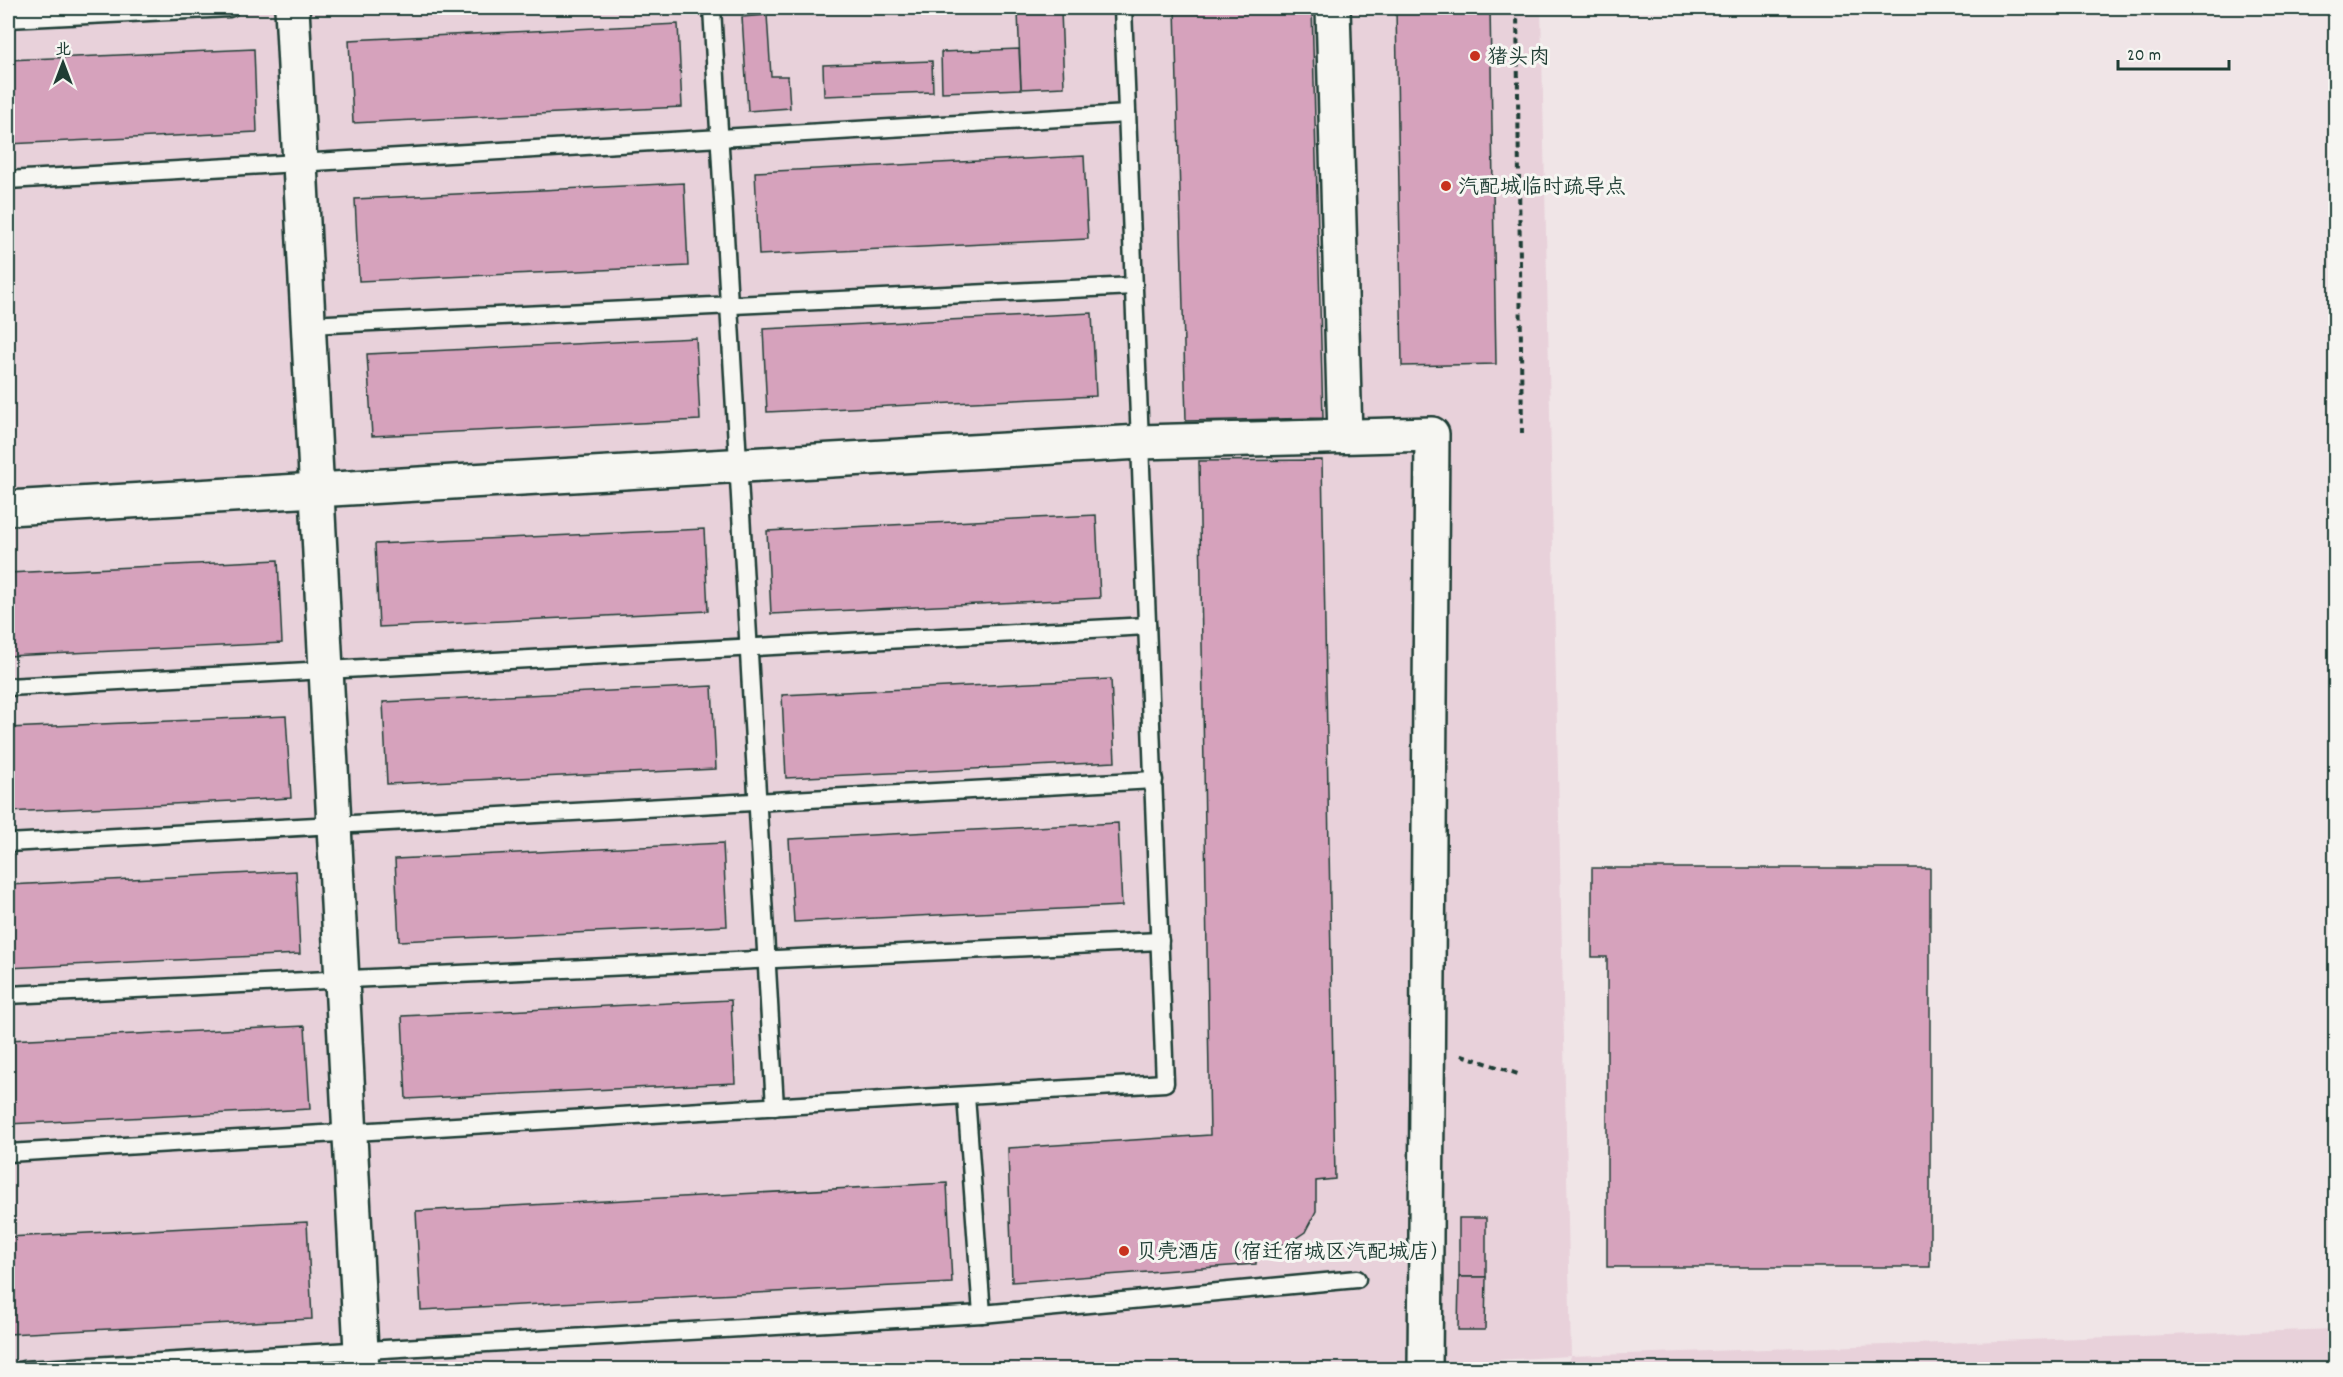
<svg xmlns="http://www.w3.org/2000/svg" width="2343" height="1377" font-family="Dekko,'LXGW WenKai TC',sans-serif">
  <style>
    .built { fill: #e8d1da }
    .building { fill: #d6a2bc; stroke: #1f3d34; stroke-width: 1.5 }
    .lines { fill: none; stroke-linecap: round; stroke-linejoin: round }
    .lane-casing { stroke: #1f3d34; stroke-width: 21 }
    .street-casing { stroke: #1f3d34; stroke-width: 38 }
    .path { stroke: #1f3d34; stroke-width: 4; stroke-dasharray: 6 4.5; stroke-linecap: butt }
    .lane { stroke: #f6f6f2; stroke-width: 16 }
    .street { stroke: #f6f6f2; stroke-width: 33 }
    .poi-dot { fill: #c8321e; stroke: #f6f6f2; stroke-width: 2 }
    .labels { text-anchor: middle; stroke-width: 6; stroke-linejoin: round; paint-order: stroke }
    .poi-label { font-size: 21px; fill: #1f3d34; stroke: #f6f6f2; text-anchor: start }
  </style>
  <rect width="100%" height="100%" fill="#f0e5e7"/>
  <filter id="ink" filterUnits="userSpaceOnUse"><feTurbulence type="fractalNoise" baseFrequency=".0167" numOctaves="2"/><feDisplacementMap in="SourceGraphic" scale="12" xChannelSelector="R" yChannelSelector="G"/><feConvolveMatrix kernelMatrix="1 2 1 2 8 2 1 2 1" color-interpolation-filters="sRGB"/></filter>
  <g filter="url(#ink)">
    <!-- built -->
    <polygon class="built" points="8,8 1541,8 1571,1356 2335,1329 2335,1369 1565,1369 1571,1356 1320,1370 8,1369"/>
    <!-- building -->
    <g class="building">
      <polygon points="1175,8 1312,8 1323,418 1186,421"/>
      <polygon points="1396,8 1490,8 1496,364 1402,366"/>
      <polygon points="1061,11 1064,87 1021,89 1018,12"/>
      <polygon points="767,15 771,76 788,76 790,108 748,111 742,17"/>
      <polygon points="678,24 682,107 353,123 349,40"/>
      <polygon points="254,49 257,132 8,144 8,60"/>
      <polygon points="1019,49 1021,89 942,92 941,52"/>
      <polygon points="932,61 933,92 824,96 823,65"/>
      <polygon points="1084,156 1088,239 759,255 755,172"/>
      <polygon points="684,183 688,266 359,281 355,199"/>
      <polygon points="1092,313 1096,396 767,412 763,329"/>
      <polygon points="696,338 700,420 372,436 367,354"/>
      <polygon points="1322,460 1335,1179 1316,1181 1316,1211 1305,1232 1287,1244 1256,1249 1256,1264 1012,1282 1008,1148 1210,1135 1199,461"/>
      <polygon points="1096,515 1100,598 771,614 767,531"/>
      <polygon points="704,529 708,611 379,627 375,544"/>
      <polygon points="278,560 282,643 8,656 8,573"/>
      <polygon points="1111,679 1115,762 786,778 782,695"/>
      <polygon points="712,686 716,769 387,784 383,702"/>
      <polygon points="286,716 291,798 8,812 8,728"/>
      <polygon points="1118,823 1122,906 794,922 789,839"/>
      <polygon points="723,843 727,926 399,941 395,859"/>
      <polygon points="1592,868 1930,868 1930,1267 1607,1267 1607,957 1592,957"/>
      <polygon points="296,871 300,954 8,968 8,885"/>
      <polygon points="731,1000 735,1083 406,1099 402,1016"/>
      <polygon points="305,1026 310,1109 8,1124 8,1040"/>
      <polygon points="947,1183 952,1283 421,1310 416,1211"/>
      <rect x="1459" y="1218" width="27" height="59"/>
      <polygon points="307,1222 312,1319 8,1334 8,1237"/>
      <polygon points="1459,1277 1486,1277 1485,1330 1458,1330"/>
    </g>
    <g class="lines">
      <defs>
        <g id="lane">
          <polyline points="712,8 775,1107"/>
          <polyline points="8,19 230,8"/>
          <polyline points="8,180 1127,114"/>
          <polyline points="308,325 1134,286"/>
          <polyline points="8,687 1147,626"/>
          <polyline points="8,843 1154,780"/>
          <polyline points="8,995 1160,941"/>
          <polyline points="966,1096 982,1314"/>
          <polyline points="8,1153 1165,1083 1123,8"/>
          <polyline points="23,1370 982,1314 1357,1279"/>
        </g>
        <g id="street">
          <polyline points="292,8 362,1370"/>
          <polyline points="1333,8 1345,436"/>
          <polyline points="8,508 1140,442 1432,434 1425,1370"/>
        </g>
      </defs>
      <!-- lane casing -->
      <use href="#lane" class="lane-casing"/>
      <!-- street casing -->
      <use href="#street" class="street-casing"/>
      <!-- path -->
      <g class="path">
        <polyline points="1517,8 1522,433"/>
        <polyline points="1462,1055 1521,1075"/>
      </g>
      <!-- lane -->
      <use href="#lane" class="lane"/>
      <!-- street -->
      <use href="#street" class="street"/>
    </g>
  </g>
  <!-- markers -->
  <g class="poi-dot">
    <circle cx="1475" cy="56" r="6"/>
    <circle cx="1446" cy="186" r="6"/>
    <circle cx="1124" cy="1251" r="6"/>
  </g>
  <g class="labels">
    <!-- poi labels -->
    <g class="poi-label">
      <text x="1487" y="63">猪头肉</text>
      <text x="1458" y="193">汽配城临时疏导点</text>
      <text x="1136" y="1258">贝壳酒店（宿迁宿城区汽配城店）</text>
    </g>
  </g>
  <!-- margin -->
  <rect width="2343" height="1377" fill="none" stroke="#f6f6f2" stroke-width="30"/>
  <rect x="15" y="15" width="2313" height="1347" fill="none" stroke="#1f3d34" stroke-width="2" filter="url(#ink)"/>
  <!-- north arrow -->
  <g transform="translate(63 63)" stroke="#f6f6f2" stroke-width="4.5" paint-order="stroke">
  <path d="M0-4.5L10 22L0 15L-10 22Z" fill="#1f3d34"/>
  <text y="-9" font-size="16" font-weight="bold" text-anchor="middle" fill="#1f3d34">北</text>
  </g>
  <!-- scale -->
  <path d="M2118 60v9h111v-9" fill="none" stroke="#1f3d34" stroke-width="3"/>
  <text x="2127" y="60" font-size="18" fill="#1f3d34" stroke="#f6f6f2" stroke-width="4.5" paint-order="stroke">20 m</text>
</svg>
